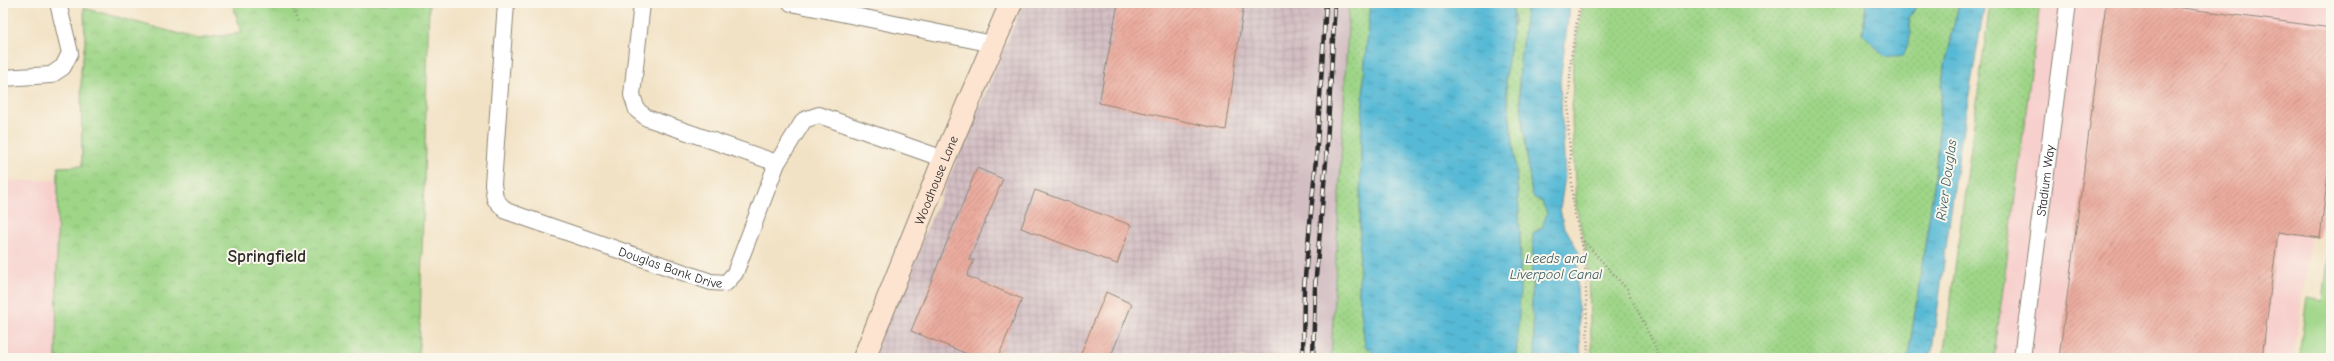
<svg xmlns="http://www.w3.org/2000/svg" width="2334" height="361" font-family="'Comic Neue',sans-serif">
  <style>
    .built { fill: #f7d0cd }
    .industrial { fill: url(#industrial-grid) }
    .railway { fill: #d2bec3 }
    .grass { fill: url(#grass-dots); stroke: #648059 }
    .park { fill: url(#park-crowns); stroke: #648059 }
    .pitch { fill: #9ed587; stroke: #648059 }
    .water { fill: url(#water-ripples); stroke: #417280 }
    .building { fill: url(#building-hatch) }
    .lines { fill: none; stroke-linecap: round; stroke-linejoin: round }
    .street-casing { stroke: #8e8678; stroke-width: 18 }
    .secondary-casing { stroke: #8e8678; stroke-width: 24 }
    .path { stroke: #8e8678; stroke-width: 2.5; stroke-dasharray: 1 3; stroke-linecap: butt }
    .street { stroke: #fff; stroke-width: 16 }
    .secondary { stroke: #fde4d1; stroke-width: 22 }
    .rail-casing { stroke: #2b2b2b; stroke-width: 4.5 }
    .rail { stroke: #fbf7ec; stroke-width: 3; stroke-dasharray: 9; stroke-linecap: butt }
    .labels { text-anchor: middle; stroke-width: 4; stroke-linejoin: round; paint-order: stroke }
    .street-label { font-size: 13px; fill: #2b2b2b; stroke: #fbf7ec }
    .water-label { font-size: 14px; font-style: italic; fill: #3a5d66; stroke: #fbf7ec }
    .district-label { font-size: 17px; font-weight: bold; fill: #2b2b2b; stroke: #fbf7ec }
  </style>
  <defs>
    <pattern id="industrial-grid" width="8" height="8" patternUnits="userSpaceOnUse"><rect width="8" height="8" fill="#d2bec3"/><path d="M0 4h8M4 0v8" fill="none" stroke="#b4a3a8"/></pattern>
    <pattern id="grass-dots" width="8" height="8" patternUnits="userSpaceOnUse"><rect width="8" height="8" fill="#9ed587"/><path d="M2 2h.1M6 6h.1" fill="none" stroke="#88b775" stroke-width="1.8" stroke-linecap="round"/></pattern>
    <pattern id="park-crowns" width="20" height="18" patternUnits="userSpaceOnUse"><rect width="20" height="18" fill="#9ed587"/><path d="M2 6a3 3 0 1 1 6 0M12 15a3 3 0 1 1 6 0" fill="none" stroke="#88b775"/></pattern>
    <pattern id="water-ripples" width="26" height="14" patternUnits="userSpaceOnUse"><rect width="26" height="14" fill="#57b9d5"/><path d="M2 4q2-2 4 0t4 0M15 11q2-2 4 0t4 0" fill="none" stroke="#4897ad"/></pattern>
    <pattern id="building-hatch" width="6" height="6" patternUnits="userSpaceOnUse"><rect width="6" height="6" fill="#ebac9f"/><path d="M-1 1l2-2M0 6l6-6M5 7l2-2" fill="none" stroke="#bf8c82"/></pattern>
  </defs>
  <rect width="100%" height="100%" fill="#fbf7ec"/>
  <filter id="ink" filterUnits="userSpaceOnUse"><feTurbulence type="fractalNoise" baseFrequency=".025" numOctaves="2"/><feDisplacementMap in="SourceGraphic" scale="8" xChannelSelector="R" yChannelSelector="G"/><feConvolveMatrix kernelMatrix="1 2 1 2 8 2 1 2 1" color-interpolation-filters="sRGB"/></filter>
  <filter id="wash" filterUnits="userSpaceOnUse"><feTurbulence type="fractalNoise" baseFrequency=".012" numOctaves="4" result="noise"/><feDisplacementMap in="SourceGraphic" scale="16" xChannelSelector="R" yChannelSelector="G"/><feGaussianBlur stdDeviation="0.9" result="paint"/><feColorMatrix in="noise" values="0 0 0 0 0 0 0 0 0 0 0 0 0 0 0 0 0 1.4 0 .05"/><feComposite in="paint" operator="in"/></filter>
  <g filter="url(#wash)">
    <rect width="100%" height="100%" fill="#f2e2c5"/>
    <!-- built -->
    <g class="built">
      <polygon points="2040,3 2331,3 2331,106 2293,358 1994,358"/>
      <polygon points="58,180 56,358 3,358 3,181"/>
    </g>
    <!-- industrial -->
    <polygon class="industrial" points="1023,3 1309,3 1295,230 1292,358 874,358 881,332 960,153"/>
    <!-- railway -->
    <polygon class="railway" points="1309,3 1349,3 1331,358 1292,358 1295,231"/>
    <!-- grass -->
    <g class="grass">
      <polygon points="1349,3 1371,3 1365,60 1361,142 1359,293 1365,346 1380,358 1331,358"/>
      <path d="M 1511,3 L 1527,3 L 1520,61 L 1519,90 L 1532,196 C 1544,201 1550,211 1545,224 L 1533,234 L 1532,306 L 1535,358 L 1516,358 L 1521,250 L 1515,159 L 1506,81 L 1509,42 L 1515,19 Z"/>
      <polygon points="1583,3 1866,3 1863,34 1911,34 1909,19 1918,3 1959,3 1943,75 1935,179 1908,358 1592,358 1587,256 1576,205 1572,119 1573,59"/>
      <polygon points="1990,3 2040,3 1994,358 1943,358"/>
    </g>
    <!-- park -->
    <polygon class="park" points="232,3 429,3 419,358 56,358 58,167 82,166 81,70 85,43 84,8 198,39 242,33"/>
    <!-- pitch -->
    <polygon class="pitch" points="2331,239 2331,358 2299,358 2307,298 2323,301"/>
    <!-- water -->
    <g class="water">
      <path d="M 1371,3 L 1511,3 C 1518,17 1506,61 1506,80 C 1506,106 1513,133 1515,159 C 1522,225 1522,292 1516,358 L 1380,358 L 1365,346 L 1359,293 L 1361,142 L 1365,60 Z"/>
      <polygon points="1527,3 1570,3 1560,82 1565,177 1560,209 1563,224 1579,252 1577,287 1581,358 1535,358 1532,306 1533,234 1542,228 1547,213 1542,202 1532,196 1519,90 1520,61"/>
      <polygon points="1866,3 1918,3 1909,19 1911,34 1904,55 1885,57 1863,34"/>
      <polygon points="1959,3 1985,3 1959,152 1931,358 1908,358 1935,179 1943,75"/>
    </g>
    <g id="blocks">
      <!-- building -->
      <g class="building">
        <polygon points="1118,3 1244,3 1226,130 1099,103"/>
        <polygon points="2106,3 2145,3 2331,28 2331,150 2320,238 2278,232 2262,358 2059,358"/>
        <polygon points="977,168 1003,179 969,260 974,260 967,276 1022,299 998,358 977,358 911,331"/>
        <polygon points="1035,190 1131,225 1117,264 1021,228"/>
        <polygon points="1106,292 1132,304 1110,358 1079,358"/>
      </g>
    </g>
  </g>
  <g filter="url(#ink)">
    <use href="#blocks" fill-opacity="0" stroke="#8e8678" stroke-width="1"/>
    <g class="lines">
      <defs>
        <g id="street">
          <path id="s1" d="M 506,3 L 493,184 L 495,199 L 506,211 L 711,282 L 726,283 L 735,273 L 777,163 L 804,120 L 819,115 L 944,159"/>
          <polyline points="642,3 632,95 637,110 647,118 777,163"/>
          <polyline points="791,3 993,44"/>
          <polyline points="3,78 51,75 63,67 70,53 58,3"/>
          <path id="s2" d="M 2022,358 L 2068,3"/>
        </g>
        <g id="secondary">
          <path id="s3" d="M 864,358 L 944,159 L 1011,3"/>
        </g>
      </defs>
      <!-- street casing -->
      <use href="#street" class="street-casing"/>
      <!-- secondary casing -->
      <use href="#secondary" class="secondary-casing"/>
      <!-- path -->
      <g class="path">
        <polyline points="288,3 293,9 298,23"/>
        <polyline points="1580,3 1571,58 1568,120 1573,206 1585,257 1588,358"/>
        <polyline points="1581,238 1627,289 1656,348 1657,358"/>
      </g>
      <!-- street -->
      <use href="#street" class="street"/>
      <!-- secondary -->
      <use href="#secondary" class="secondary"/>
      <defs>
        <g id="rail">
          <polyline points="1303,358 1304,288 1316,159 1326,3"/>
          <polyline points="1313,358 1315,288 1326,161 1335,3"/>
        </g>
      </defs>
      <!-- rail casing -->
      <use href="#rail" class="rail-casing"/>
      <!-- rail -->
      <use href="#rail" class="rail"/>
    </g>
  </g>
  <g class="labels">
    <!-- street labels -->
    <g class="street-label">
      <text dy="5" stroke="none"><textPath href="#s3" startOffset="192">Woodhouse Lane</textPath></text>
      <text dy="5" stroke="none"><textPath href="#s2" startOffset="179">Stadium Way</textPath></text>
      <text dy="5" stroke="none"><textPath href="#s1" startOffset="387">Douglas Bank Drive</textPath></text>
    </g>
    <!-- water labels -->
    <g class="water-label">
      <text transform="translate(1946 180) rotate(-82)" y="5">River Douglas</text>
      <text x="1556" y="263">Leeds and<tspan x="1556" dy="16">Liverpool Canal</tspan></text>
    </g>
    <!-- district labels -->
    <g class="district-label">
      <text x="267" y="262">Springfield</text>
    </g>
  </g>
  <!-- margin -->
  <rect width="2334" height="361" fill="none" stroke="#fbf7ec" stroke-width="16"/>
</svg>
